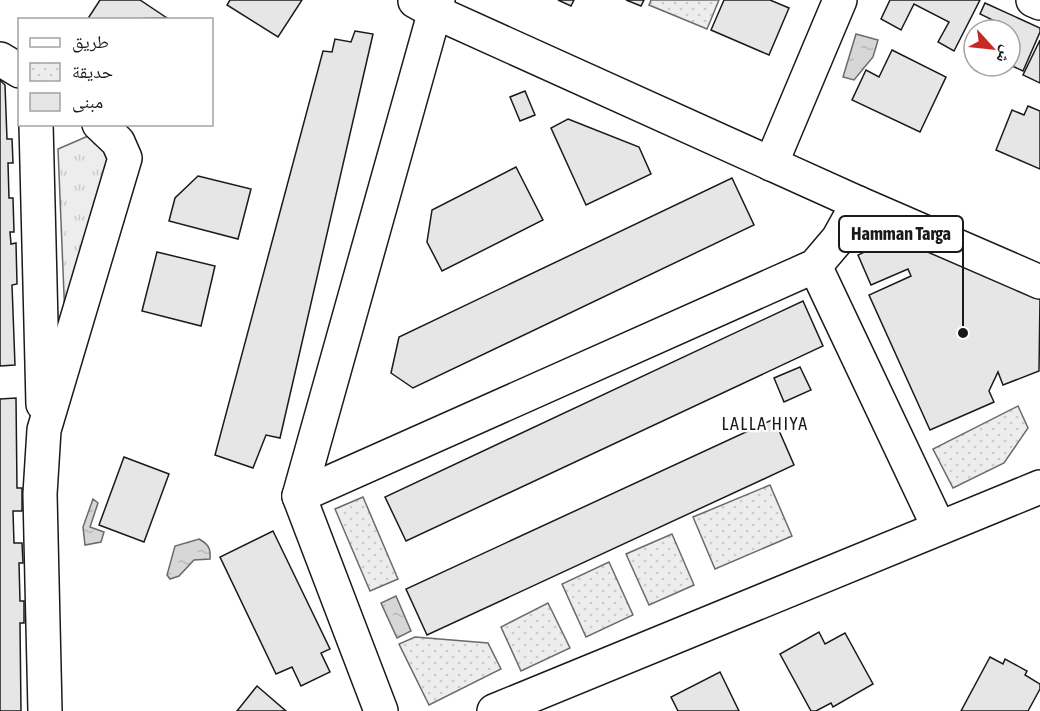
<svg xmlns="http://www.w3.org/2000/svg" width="1040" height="711" font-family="'Asap Condensed','Noto Naskh Arabic',sans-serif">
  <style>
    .grass { fill: url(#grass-tufts); stroke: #6a6a6a; stroke-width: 1.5 }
    .park { fill: url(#park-dots); stroke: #6a6a6a; stroke-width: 1.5 }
    .water { fill: url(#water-ripples); stroke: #6a6a6a; stroke-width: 1.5 }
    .building { fill: #e6e6e6; stroke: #1a1a1a; stroke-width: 1.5 }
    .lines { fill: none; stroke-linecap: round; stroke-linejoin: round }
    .minor-casing { stroke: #1a1a1a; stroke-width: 36 }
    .minor { stroke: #fff; stroke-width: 33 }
    .labels { text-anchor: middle; stroke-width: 4.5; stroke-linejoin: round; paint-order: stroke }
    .neighbourhood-label { font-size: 18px; letter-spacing: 1.5px; fill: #1a1a1a; stroke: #fff }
    .leader { fill: none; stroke: #1a1a1a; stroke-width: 2 }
    .callout-dot { fill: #1a1a1a; stroke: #fff; stroke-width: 2 }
    .callout { fill: #fff; stroke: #1a1a1a; stroke-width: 2 }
    .callout-label { font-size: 18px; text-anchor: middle; font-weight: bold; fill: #1a1a1a }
  </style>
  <defs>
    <pattern id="grass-tufts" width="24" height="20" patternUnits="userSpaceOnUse" patternTransform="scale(1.5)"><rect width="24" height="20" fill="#ededed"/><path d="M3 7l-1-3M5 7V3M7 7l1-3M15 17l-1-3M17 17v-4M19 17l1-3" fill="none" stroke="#cbcbcb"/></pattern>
    <pattern id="park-dots" width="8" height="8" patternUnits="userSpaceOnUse" patternTransform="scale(1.5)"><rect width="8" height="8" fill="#ededed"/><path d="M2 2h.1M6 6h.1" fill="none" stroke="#cbcbcb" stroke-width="1.8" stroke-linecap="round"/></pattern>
    <pattern id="water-ripples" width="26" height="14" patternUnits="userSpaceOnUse" patternTransform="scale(1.5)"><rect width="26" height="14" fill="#d7d7d7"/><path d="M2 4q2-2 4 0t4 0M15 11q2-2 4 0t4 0" fill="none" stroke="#b8b8b8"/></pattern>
  </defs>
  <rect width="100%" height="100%" fill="#fff"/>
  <!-- grass -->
  <polygon class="grass" points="95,133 119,159 66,343 58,149"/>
  <!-- park -->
  <g class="park">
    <polygon points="651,0 719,0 707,29 649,5"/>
    <polygon points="1018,406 1028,428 1004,463 953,488 933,449"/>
    <polygon points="770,485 792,536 715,569 693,517"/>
    <polygon points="363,497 398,579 370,591 335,509"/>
    <polygon points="672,534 694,585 649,605 626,554"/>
    <polygon points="609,562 633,615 586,637 562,584"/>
    <polygon points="548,603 570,648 521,671 501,627"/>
    <polygon points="415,637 488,643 501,669 429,705 399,644"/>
  </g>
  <!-- water -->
  <g class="water">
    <polygon points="856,34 878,40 873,57 854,80 843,77"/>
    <polygon points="93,499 98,503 90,527 104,532 101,542 85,545 83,527"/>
    <path d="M 199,539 C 208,544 211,548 210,559 L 194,560 L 179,576 L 170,579 L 167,575 L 175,546 Z"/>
    <polygon points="396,596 411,631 397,638 381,603"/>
  </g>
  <!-- building -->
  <g class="building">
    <polygon points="100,0 140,0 167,18 87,20"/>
    <polygon points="230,0 302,0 278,37 227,5"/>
    <polygon points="558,0 574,0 571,6"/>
    <polygon points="626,0 644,0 641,6"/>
    <polygon points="724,0 770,0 789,8 769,55 711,30"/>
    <polygon points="890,0 980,0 954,51 938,42 949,22 914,4 901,30 881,19"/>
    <polygon points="985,3 1040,28 1040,32 1023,71 1010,65 1010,30 998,30 1001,24 980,14"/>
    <polygon points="355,31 373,34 280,438 266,435 253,468 215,455 323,51 332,52 335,39 351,42"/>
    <polygon points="971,33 974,34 974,50 965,45"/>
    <polygon points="1040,40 1040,83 1023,75"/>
    <polygon points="892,50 946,77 920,132 852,100 866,70 879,77"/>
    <polygon points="0,80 5,85 7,139 12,139 13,163 8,163 9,198 13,198 14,232 10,232 11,244 16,243 17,284 12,285 15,365 0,366"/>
    <polygon points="525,91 535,115 520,121 510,97"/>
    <polygon points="1028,106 1040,111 1040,169 996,150 1012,110 1024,115"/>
    <polygon points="568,119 639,147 651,174 586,205 551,128"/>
    <polygon points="516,167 543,220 442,271 427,242 432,210"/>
    <polygon points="198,176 251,189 238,239 169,221 175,198"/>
    <polygon points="732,178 754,225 413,388 391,373 399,337"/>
    <polygon points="896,237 1040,298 1039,371 1003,385 998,372 989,391 994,402 930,430 869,295 911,276 908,269 871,285 858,255"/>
    <polygon points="157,252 215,266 201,326 142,311"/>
    <polygon points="803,301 823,346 406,541 385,497"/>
    <polygon points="800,367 811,390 784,402 774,378"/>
    <polygon points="16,398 17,488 22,488 22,511 13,511 14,543 22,543 23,563 19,563 20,601 24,601 24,623 20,623 21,711 0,711 0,399"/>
    <polygon points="774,419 794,465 427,635 406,589"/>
    <polygon points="124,457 169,474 144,542 99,525"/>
    <polygon points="273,531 330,649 321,653 330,672 301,686 292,667 276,674 220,557"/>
    <polygon points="819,632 825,644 845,633 873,684 833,707 831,703 816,711 811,711 780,654"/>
    <polygon points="990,657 1003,664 1005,659 1027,671 1025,675 1040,684 1040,689 1028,711 961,711"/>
    <polygon points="720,672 739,711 678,711 671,697"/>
    <polygon points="257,686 286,711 237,711"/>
  </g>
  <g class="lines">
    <defs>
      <g id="minor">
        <polyline points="1033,0 1040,3"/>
        <polyline points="415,1 433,11 858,203 1040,282"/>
        <polyline points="0,59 20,71"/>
        <polyline points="36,124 43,404"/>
        <polyline points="771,164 840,0"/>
        <polyline points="815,266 939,528"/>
        <polyline points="299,496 815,266 838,239 858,203"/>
        <polyline points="45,711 40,494 44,430 125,158 118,142 99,124"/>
        <polyline points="381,711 299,496 438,0"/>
        <polyline points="494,711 1040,487"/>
      </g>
    </defs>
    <!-- minor casing -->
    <use href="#minor" class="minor-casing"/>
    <!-- minor -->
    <use href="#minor" class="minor"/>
  </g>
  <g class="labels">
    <!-- neighbourhood labels -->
    <g class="neighbourhood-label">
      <text x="765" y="430">LALLA HIYA</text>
    </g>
  </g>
  <!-- callouts -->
  <path class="leader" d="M963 333L963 234"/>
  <circle class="callout-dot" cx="963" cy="333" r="6"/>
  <rect class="callout" x="839" y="216" width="124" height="36" rx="6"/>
  <g class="callout-label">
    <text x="901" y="240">Hamman Targa</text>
  </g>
  <!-- legend -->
  <rect x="18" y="18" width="195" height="108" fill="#ffffff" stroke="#a3a3a3" stroke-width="1.5"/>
  <rect x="30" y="38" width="30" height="9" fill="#ffffff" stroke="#a3a3a3" stroke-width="1.5"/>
  <text x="72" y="48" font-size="18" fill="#1a1a1a">طريق</text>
  <rect x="30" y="63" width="30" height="18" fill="url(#park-dots)" stroke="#a3a3a3" stroke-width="1.5"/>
  <text x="72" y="78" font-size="18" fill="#1a1a1a">حديقة</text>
  <rect x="30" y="93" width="30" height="18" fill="#e6e6e6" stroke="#a3a3a3" stroke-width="1.5"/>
  <text x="72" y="108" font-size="18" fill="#1a1a1a">مبنى</text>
  <!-- north arrow -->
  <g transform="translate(992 48) rotate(117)"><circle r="28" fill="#ffffff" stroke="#a3a3a3" stroke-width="1.5"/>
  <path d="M0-4.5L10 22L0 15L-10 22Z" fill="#c62828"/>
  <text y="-9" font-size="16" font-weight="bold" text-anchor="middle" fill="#1a1a1a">ش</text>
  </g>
</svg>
